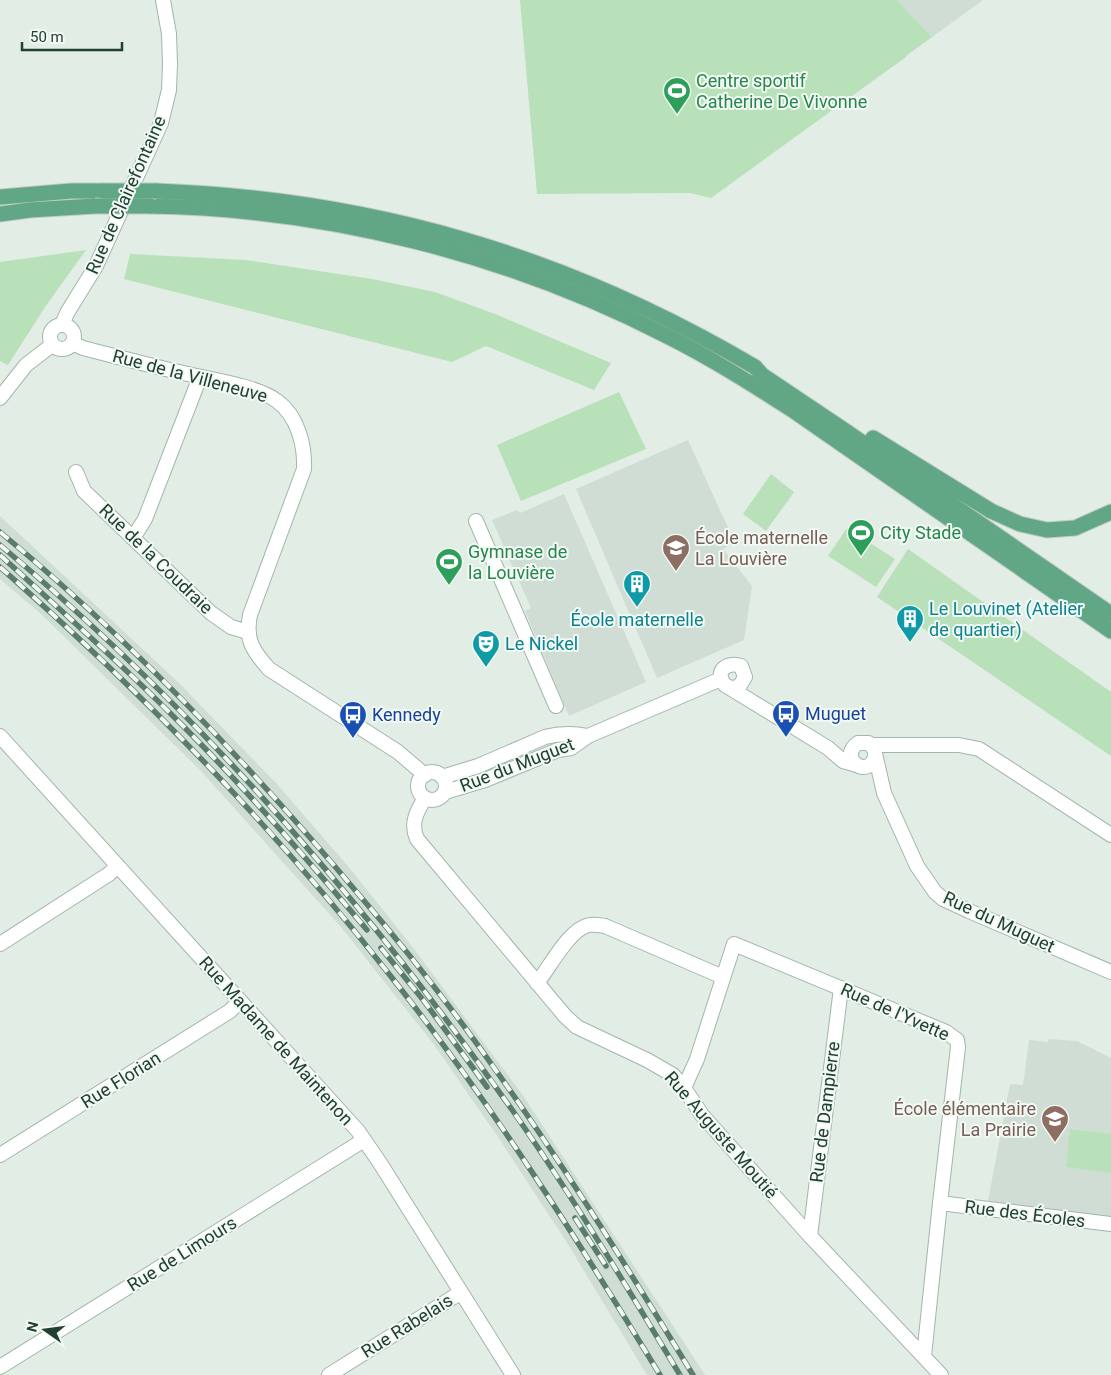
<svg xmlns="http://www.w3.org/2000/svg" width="1111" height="1375" font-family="Roboto,sans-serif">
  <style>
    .built { fill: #cfddd4 }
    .green { fill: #b8e1ba }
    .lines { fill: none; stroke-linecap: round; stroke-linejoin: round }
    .minor-casing { stroke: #a3b6ab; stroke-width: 16 }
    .major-casing { stroke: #c1cac5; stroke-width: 17 }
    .minor { stroke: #fff; stroke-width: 14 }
    .major { stroke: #61a786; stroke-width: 15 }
    .rail-casing { stroke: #5a7c6b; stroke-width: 5.5 }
    .rail { stroke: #f2f9f4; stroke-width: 4; stroke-dasharray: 11; stroke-linecap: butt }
    .major-bridge-casing { stroke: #c1cac5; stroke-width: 17; stroke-linecap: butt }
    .major-bridge { stroke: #61a786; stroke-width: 15 }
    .labels { text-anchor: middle; stroke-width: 4; stroke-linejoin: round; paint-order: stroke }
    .leisure-label { font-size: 18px; fill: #27864d; stroke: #f2f9f4; text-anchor: start }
    .street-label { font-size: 18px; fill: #204030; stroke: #f2f9f4 }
    .education-label { font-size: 18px; fill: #785e54; stroke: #f2f9f4; text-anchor: start }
    .culture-label { font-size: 18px; fill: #0d838f; stroke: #f2f9f4; text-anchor: start }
    .transit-label { font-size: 18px; fill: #164399; stroke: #f2f9f4; text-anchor: start }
  </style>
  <rect width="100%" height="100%" fill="#e1ede5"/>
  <!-- built -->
  <g class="built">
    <polygon points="897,0 983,0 932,37"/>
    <polygon points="688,440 735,543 723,549 752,586 744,640 657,678 576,489"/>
    <polygon points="564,494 646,682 569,716 525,611 531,608 492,520 517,510 520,513"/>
    <polygon points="0,516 179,683 276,783 347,865 411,945 522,1094 705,1375 647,1375 566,1241 496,1134 432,1042 341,927 201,771 41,614 0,579"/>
    <polygon points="1049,1039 1077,1041 1111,1058 1111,1217 988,1201 1010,1084 1023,1085 1029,1040 1048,1042"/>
  </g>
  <!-- green -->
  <g class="green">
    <polygon points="520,0 897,0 932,37 906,56 906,57 711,198 690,193 537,194"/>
    <polygon points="86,250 45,307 8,365 0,361 0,262"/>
    <polygon points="130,254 246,260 372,279 435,292 495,314 611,363 594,390 486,346 452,362 124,279"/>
    <polygon points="619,392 646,449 521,501 497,445"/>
    <polygon points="771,474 794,492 766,531 743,514"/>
    <polygon points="847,528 895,559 876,587 828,556"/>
    <polygon points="908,549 1111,692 1111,756 877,597"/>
    <polygon points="1070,1129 1111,1134 1111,1173 1066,1167"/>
  </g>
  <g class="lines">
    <defs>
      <g id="minor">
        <circle cx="62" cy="337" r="12"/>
        <polyline points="62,325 67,313 96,266 161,123 169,90 170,64 169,34 163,0"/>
        <path d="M 72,343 L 83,348 C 115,356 147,365 179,372 C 206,379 256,385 277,401 C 298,416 305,446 304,469 L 250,615 C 245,640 253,651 269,669 L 398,752 L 425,775"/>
        <polyline points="0,398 26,365 52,345"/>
        <polyline points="76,472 84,491 211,613 231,627 248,632"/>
        <polyline points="476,521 556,706"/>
        <polyline points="133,538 145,519 200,377"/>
        <path d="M 731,688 L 739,687 L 745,677 L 741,666 C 726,661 714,672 725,685 L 828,748 L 843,761 L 857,765"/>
        <polyline points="0,736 358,1131 380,1163 513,1375"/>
        <polyline points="872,745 959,745 979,749 1111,835"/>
        <path d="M 875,757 C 868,780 837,758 858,743 L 869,743 L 874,749 L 884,793 L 917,866 L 935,892 L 943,899 L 969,911 L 1111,972"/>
        <circle cx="432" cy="786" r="14"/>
        <path d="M 442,777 L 478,766 L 545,737 C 560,733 573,733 588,736"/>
        <polyline points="445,792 485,780 558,750 571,748 588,736 721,679"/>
        <path d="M 425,798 C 417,811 410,823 417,839 L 565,1016 L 577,1027 L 647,1060 L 673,1075 L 684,1088 L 702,1115 L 810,1236 L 941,1375"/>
        <polyline points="0,944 109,874 117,866"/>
        <path d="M 537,983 C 550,967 569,929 589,925 C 594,924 599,925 605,926 L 723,977"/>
        <polyline points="684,1088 697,1059 734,944 946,1032 957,1040 958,1047 940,1203 924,1356"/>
        <polyline points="0,1155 230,1011 239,1002"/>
        <polyline points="940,1203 1111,1224"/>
        <polyline points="810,1236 841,988"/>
        <polyline points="0,1367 364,1140"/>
        <polyline points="329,1375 460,1293"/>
      </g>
      <g id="major">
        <path d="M 156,191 C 374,199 567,256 755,367 L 762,375 L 847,432 L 1111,614"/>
        <polyline points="0,197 71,191 103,191"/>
        <path d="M 150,206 C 329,209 507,254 667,336 C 711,358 752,384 794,411 L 1111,631"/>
        <polyline points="0,214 30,210 95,206"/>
        <polyline points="873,438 991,511 1020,524 1047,530 1075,528 1111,512"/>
      </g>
    </defs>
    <!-- minor casing -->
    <use href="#minor" class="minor-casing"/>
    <!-- major casing -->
    <use href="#major" class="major-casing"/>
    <!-- minor -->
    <use href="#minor" class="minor"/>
    <!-- major -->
    <use href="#major" class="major"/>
    <defs>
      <g id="rail">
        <path d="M 0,532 C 132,641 250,765 360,896 C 410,954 458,1016 502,1079 C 570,1175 632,1275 693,1375"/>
        <path d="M 0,545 C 197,710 368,905 515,1114 C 574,1199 627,1287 680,1375"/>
        <path d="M 0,555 C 57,607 115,658 169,712 C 239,781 304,855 367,930"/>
        <path d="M 0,567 C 141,691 273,826 389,974 C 490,1101 576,1237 660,1375"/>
        <polyline points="381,948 424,1001 487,1087"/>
        <polyline points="575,1218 606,1266"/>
      </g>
    </defs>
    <!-- rail casing -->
    <use href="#rail" class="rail-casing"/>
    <!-- rail -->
    <use href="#rail" class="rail"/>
    <defs>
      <g id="major-bridge">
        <polyline points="103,191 156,191"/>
        <polyline points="95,206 150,206"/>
      </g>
    </defs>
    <!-- major-bridge casing -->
    <use href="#major-bridge" class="major-bridge-casing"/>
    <!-- major-bridge -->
    <use href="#major-bridge" class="major-bridge"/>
  </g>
  <!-- icons -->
  <defs>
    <symbol id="stadium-pin" viewBox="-11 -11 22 30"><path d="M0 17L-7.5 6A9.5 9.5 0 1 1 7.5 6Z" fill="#2e9e5b" stroke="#f2f9f4"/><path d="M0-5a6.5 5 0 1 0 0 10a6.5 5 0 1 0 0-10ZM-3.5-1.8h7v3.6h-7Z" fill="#fff"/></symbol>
    <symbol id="school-pin" viewBox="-11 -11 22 30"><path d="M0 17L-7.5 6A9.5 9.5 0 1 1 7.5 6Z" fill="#8d6e63" stroke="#f2f9f4"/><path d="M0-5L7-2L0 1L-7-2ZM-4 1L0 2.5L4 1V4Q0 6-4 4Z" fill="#fff"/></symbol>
    <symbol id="building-pin" viewBox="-11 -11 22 30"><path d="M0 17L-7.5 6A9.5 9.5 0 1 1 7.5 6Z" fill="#0f9aa8" stroke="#f2f9f4"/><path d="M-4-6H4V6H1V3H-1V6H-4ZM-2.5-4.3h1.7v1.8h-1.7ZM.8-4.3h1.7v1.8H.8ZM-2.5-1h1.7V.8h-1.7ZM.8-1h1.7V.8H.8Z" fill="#fff"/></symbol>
    <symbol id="theatre-pin" viewBox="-11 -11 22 30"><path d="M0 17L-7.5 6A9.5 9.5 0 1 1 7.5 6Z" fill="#0f9aa8" stroke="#f2f9f4"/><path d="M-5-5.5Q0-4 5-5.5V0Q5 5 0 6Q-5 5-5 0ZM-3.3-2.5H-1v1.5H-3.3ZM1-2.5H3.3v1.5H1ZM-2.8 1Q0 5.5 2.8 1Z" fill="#fff"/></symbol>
    <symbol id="bus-pin" viewBox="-11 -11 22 30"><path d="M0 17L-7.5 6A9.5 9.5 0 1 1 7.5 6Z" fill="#1a4fb4" stroke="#f2f9f4"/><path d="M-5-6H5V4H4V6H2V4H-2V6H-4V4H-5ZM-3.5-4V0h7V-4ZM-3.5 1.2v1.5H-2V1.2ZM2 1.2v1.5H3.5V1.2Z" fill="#fff"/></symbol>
  </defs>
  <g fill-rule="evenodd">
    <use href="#stadium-pin" x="661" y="75" width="32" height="43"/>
    <use href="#stadium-pin" x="845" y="517" width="32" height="43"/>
    <use href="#school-pin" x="660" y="532" width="32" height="43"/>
    <use href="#stadium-pin" x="433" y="546" width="32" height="43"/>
    <use href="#building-pin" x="621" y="568" width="32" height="43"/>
    <use href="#building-pin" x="894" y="603" width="32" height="43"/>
    <use href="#theatre-pin" x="470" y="628" width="32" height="43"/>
    <use href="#bus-pin" x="770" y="698" width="32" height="43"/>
    <use href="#bus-pin" x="337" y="699" width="32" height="43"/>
    <use href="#school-pin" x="1039" y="1103" width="32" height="43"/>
  </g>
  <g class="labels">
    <!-- leisure labels -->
    <g class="leisure-label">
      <text x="696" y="87">Centre sportif<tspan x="696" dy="21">Catherine De Vivonne</tspan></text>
      <text x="880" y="539">City Stade</text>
      <text x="468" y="558">Gymnase de<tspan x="468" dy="21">la Louvière</tspan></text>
    </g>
    <!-- street labels -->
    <g class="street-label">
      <text transform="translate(126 195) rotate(-66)" y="6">Rue de Clairefontaine</text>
      <text transform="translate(190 376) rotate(15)" y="6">Rue de la Villeneuve</text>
      <text transform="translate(156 559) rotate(44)" y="6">Rue de la Coudraie</text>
      <text transform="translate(517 765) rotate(-21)" y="6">Rue du Muguet</text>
      <text transform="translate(999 922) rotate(25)" y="6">Rue du Muguet</text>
      <text transform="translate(895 1012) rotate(24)" y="6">Rue de l'Yvette</text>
      <text transform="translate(276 1041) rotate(48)" y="6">Rue Madame de Maintenon</text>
      <text transform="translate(121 1080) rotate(-32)" y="6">Rue Florian</text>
      <text transform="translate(825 1112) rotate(-83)" y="6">Rue de Dampierre</text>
      <text transform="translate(721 1135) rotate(49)" y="6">Rue Auguste Moutié</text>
      <text transform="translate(1025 1214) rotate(7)" y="6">Rue des Écoles</text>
      <text transform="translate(182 1254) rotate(-32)" y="6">Rue de Limours</text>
      <text transform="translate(407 1326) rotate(-32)" y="6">Rue Rabelais</text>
    </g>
    <!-- education labels -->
    <g class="education-label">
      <text x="695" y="544">École maternelle<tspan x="695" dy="21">La Louvière</tspan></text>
      <text x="1036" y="1115" text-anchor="end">École élémentaire<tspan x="1036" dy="21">La Prairie</tspan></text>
    </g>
    <!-- culture labels -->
    <g class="culture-label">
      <text x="929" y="615">Le Louvinet (Atelier<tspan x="929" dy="21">de quartier)</tspan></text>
      <text x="637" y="626" text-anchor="middle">École maternelle</text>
      <text x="505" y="650">Le Nickel</text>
    </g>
    <!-- transit labels -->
    <g class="transit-label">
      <text x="805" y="720">Muguet</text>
      <text x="372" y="721">Kennedy</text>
    </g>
  </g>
  <!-- north arrow -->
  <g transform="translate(45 1330) rotate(284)" stroke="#f2f9f4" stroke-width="4" paint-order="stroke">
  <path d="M0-4L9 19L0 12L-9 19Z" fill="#204030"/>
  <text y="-8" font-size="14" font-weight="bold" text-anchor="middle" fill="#204030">N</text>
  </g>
  <!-- scale -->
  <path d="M22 42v8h100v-8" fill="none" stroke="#204030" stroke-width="2.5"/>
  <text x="30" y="42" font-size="15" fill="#204030" stroke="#f2f9f4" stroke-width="4" paint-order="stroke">50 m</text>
</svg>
